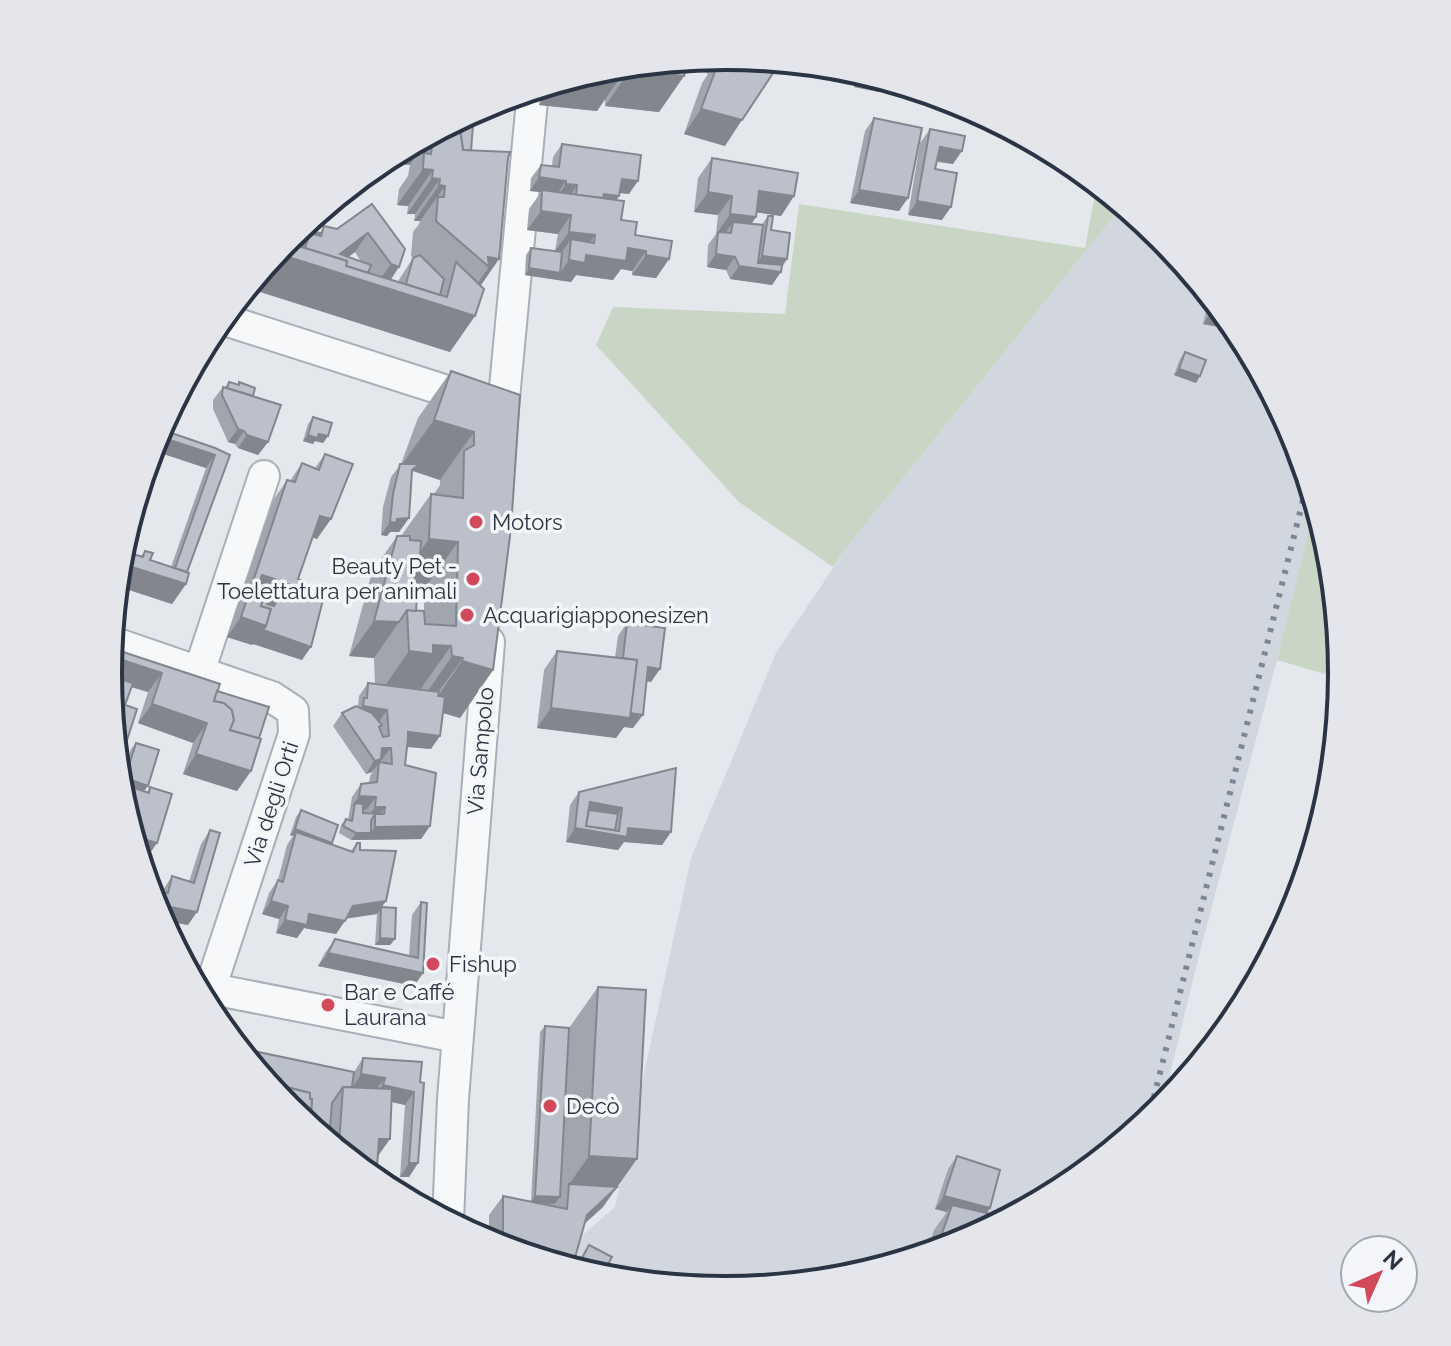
<svg xmlns="http://www.w3.org/2000/svg" width="1451" height="1346" font-family="Raleway,sans-serif">
  <style>
    .built { fill: #d2d6de }
    .green { fill: #c9d6c5 }
    .lines { fill: none; stroke-linecap: round; stroke-linejoin: round }
    .street-casing { stroke: #a9aeb7; stroke-width: 34 }
    .street { stroke: #f7f8fa; stroke-width: 30 }
    .rail { stroke: #7d8696; stroke-width: 6; stroke-dasharray: 4 8; stroke-linecap: butt }
    .wall { fill: #a1a5ae; fill-rule: evenodd }
    .shaded-wall { fill: #83868d }
    .building { fill: #bbc0ca; stroke: #83868d; stroke-width: 2; fill-rule: evenodd }
    .poi-dot { fill: #d1495b; stroke: #f4f6f9; stroke-width: 3 }
    .labels { text-anchor: middle; stroke-width: 7; stroke-linejoin: round; paint-order: stroke }
    .poi-label { font-size: 22px; fill: #2b3445; stroke: #f4f6f9; text-anchor: start }
    .street-label { font-size: 22px; fill: #2b3445; stroke: #f4f6f9 }
    .rim { fill: none; stroke: #2b3445; stroke-width: 4 }
  </style>
  <rect width="100%" height="100%" fill="#e4e7ec"/>
  <!-- built -->
  <polygon class="built" points="1123,205 1162,237 1239,331 1296,437 1317,508 1201,948 1161,1110 1068,1186 961,1243 845,1278 725,1290 605,1278 570,1267 577,1240 615,1207 691,858 776,653 848,546"/>
  <!-- green -->
  <g class="green">
    <polygon points="1097,184 1123,205 848,546 833,567 739,502 596,345 613,307 785,314 799,204 1085,248"/>
    <polygon points="1316,503 1331,553 1342,679 1277,660"/>
  </g>
  <g class="lines">
    <defs>
      <g id="street">
        <polyline points="222,319 478,401"/>
        <polyline points="501,430 533,90"/>
        <polyline points="112,642 272,697 293,711 294,734 210,989"/>
        <polyline points="199,672 264,476"/>
        <polyline points="197,986 457,1037"/>
        <polyline points="448,1221 453,1099 489,642"/>
      </g>
    </defs>
    <!-- street casing -->
    <use href="#street" class="street-casing"/>
    <!-- street -->
    <use href="#street" class="street"/>
    <!-- rail -->
    <polyline class="rail" points="1148,1121 1308,480"/>
  </g>
  <!-- wall -->
  <g class="wall">
    <polygon points="726,56 725,146 684,134 702,83 708,74 704,71 713,57"/>
    <polygon points="690,60 684,76 659,112 605,106 605,99 597,111 539,105 542,87 606,68"/>
    <polygon points="857,71 887,80 879,92 854,87"/>
    <path d="M 474,111 L 471,151 L 508,158 L 499,259 L 481,285 L 450,352 L 248,288 L 290,236 L 320,233 L 324,226 L 337,229 L 372,204 L 405,249 L 391,280 L 398,282 L 400,278 L 413,258 L 411,256 L 413,232 L 419,224 L 420,221 L 414,221 L 415,214 L 407,214 L 408,206 L 397,205 L 399,189 L 408,176 L 410,165 L 396,164 L 379,177 L 369,177 L 367,173 L 383,160 ZM 355,252 L 361,262 L 348,257 Z"/>
    <polygon points="874,118 899,211 850,203 865,131"/>
    <polygon points="930,129 953,164 937,162 935,169 942,220 908,215 920,143"/>
    <polygon points="562,144 629,194 620,193 617,200 621,220 635,235 669,259 656,278 632,275 632,271 621,269 613,280 576,275 571,282 525,275 526,255 531,248 555,251 558,234 527,230 529,209 541,192 530,191 531,178 541,165 552,166 553,157"/>
    <polygon points="712,158 794,196 781,216 757,212 752,223 762,224 768,216 771,230 787,259 772,285 730,279 726,270 707,267 708,245 716,234 718,215 694,212 698,178"/>
    <polygon points="1210,295 1230,320 1224,328 1203,324"/>
    <polygon points="1185,352 1196,383 1174,375 1180,359"/>
    <path d="M 451,371 L 520,395 L 493,670 L 460,718 L 443,713 L 431,749 L 407,747 L 405,765 L 430,826 L 421,839 L 351,840 L 339,833 L 341,825 L 346,819 L 348,820 L 352,797 L 361,784 L 369,783 L 370,776 L 379,762 L 382,763 L 382,761 L 380,761 L 372,772 L 366,774 L 333,726 L 342,713 L 358,707 L 359,696 L 368,683 L 375,684 L 374,658 L 349,656 L 372,572 L 397,536 L 401,536 L 431,494 L 434,494 L 440,485 L 440,480 L 413,471 L 412,473 L 409,518 L 399,532 L 390,532 L 387,536 L 381,535 L 383,507 L 391,477 L 401,464 L 418,418 ZM 414,588 L 424,589 L 424,611 L 416,611 L 414,595 Z"/>
    <polygon points="229,382 253,396 268,442 258,455 238,448 235,444 228,442 213,409 213,400 223,387 225,387"/>
    <polygon points="313,417 328,436 323,443 315,441 313,444 303,441 308,424"/>
    <polygon points="165,430 230,455 187,573 186,584 172,604 117,586 120,552 130,553 141,556 145,551 150,560 171,567 206,468 160,453 158,460 148,473"/>
    <polygon points="325,454 317,539 312,537 298,579 301,588 302,660 253,644 252,645 227,637 274,499 287,480 290,481 302,463 315,468"/>
    <polygon points="627,623 651,682 646,681 633,728 624,727 616,738 537,728 544,670 557,651 615,657 618,636"/>
    <polygon points="111,648 217,691 259,738 251,771 237,791 183,774 193,743 138,723 148,692 131,687 125,705 118,768"/>
    <polygon points="136,743 148,786 144,791 147,792 150,787 148,856 139,853 120,793 124,786 120,785 131,749"/>
    <polygon points="676,768 671,832 662,845 624,842 618,850 566,842 570,805 579,792"/>
    <polygon points="301,810 332,843 331,844 351,851 357,843 386,901 381,907 395,939 390,945 375,945 377,914 346,918 336,934 304,928 297,938 276,933 279,919 262,914 269,893 278,880 287,845 293,836 290,835 296,817"/>
    <polygon points="210,830 188,925 161,920 155,909 163,890 172,876 189,882 201,844"/>
    <polygon points="421,902 423,973 414,986 318,966 325,953 335,939 409,956 412,915"/>
    <polygon points="598,987 603,1207 584,1224 572,1268 489,1243 489,1215 503,1196 531,1201 540,1032 545,1026 569,1028"/>
    <polygon points="239,1048 354,1072 363,1058 420,1082 418,1163 409,1177 400,1177 405,1105 392,1102 378,1157 376,1181 289,1109"/>
    <polygon points="957,1156 990,1208 961,1243 926,1254 934,1230 947,1212 935,1209 948,1169"/>
    <polygon points="589,1245 601,1277 574,1269"/>
  </g>
  <!-- shaded-wall -->
  <g class="shaded-wall">
    <polygon points="630,70 684,76 659,112 605,106"/>
    <polygon points="592,72 622,75 597,111 539,105 554,83"/>
    <polygon points="863,73 887,80 879,92 854,87"/>
    <polygon points="701,109 742,120 725,146 684,134"/>
    <polygon points="940,147 962,151 953,164 930,160"/>
    <polygon points="405,151 419,151 410,165 396,164 379,177 369,177 374,170 384,170 389,164"/>
    <polygon points="423,169 433,170 408,206 397,205"/>
    <polygon points="539,177 566,181 557,194 542,190 541,192 530,191"/>
    <polygon points="432,178 440,179 415,214 407,214"/>
    <polygon points="622,179 638,181 629,194 612,192"/>
    <polygon points="566,184 577,185 568,199 557,197"/>
    <polygon points="439,185 445,186 420,221 414,221"/>
    <polygon points="859,190 908,198 899,211 850,203"/>
    <polygon points="759,191 794,196 781,216 746,211"/>
    <polygon points="708,192 732,196 718,215 694,212"/>
    <polygon points="604,194 619,196 610,210 571,215 558,234 527,230 541,211"/>
    <polygon points="917,201 951,207 942,220 908,215"/>
    <polygon points="730,214 756,217 743,237 733,222 724,235 718,232"/>
    <polygon points="569,232 595,235 581,255 571,239 562,252 555,251"/>
    <polygon points="368,233 355,252 331,270 475,316 450,352 248,288 276,253 340,254"/>
    <polygon points="628,248 646,251 632,271 621,269 613,280 576,275 571,282 525,275 529,268 560,273 569,260 586,255"/>
    <polygon points="716,254 735,257 726,270 707,267"/>
    <polygon points="646,255 669,259 656,278 632,275"/>
    <polygon points="762,256 787,259 778,271 781,272 772,285 730,279 739,266 754,268"/>
    <polygon points="488,257 499,259 474,295 470,294 489,267"/>
    <polygon points="391,264 399,267 386,287 377,284"/>
    <polygon points="1217,304 1230,320 1224,328 1203,324"/>
    <polygon points="1179,369 1200,376 1196,383 1174,375"/>
    <polygon points="172,405 181,408 155,444 156,436"/>
    <polygon points="434,420 474,432 440,480 413,471 409,477 400,467"/>
    <polygon points="238,429 244,431 235,444 228,442"/>
    <polygon points="319,434 328,436 323,443 315,441 313,444 303,441 308,435"/>
    <polygon points="247,435 268,442 258,455 238,448"/>
    <polygon points="164,438 215,455 206,468 155,451"/>
    <polygon points="149,458 158,460 148,473 145,472"/>
    <polygon points="320,516 331,519 317,539 306,535"/>
    <polygon points="409,518 399,532 390,532 387,536 381,535 390,522 397,519"/>
    <polygon points="429,539 458,542 424,589 396,586"/>
    <polygon points="119,563 186,584 172,604 117,586"/>
    <polygon points="262,575 277,580 263,600 257,581 248,594"/>
    <polygon points="284,583 300,588 311,647 302,660 253,644 252,645 227,637 241,617 260,613 271,597"/>
    <polygon points="374,621 399,622 374,658 349,656"/>
    <polygon points="433,645 451,646 417,694 376,699 409,651"/>
    <polygon points="110,656 162,673 148,692 109,680"/>
    <polygon points="452,656 463,658 429,705 419,704"/>
    <polygon points="462,661 493,670 460,718 429,709"/>
    <polygon points="648,667 660,669 651,682 639,680"/>
    <polygon points="152,704 207,723 193,743 138,723"/>
    <polygon points="363,706 387,710 378,723 354,720"/>
    <polygon points="551,708 627,713 643,715 633,728 624,727 616,738 537,728"/>
    <polygon points="408,732 440,736 431,749 399,746"/>
    <polygon points="382,748 391,748 372,772 366,774"/>
    <polygon points="196,754 251,771 237,791 183,774"/>
    <polygon points="125,778 148,786 143,792 120,785"/>
    <polygon points="359,796 376,797 366,810 354,810 355,803 350,809"/>
    <polygon points="590,802 622,808 613,821 584,816"/>
    <polygon points="375,807 385,807 376,820 375,814 366,820"/>
    <polygon points="430,826 421,839 351,840 356,833 371,833 375,827"/>
    <polygon points="575,828 622,836 628,828 671,832 662,845 624,842 618,850 566,842"/>
    <polygon points="295,829 332,843 327,850 296,832 293,836 290,835"/>
    <polygon points="133,836 157,843 148,856 139,853"/>
    <polygon points="271,901 288,906 279,919 262,914"/>
    <polygon points="386,901 377,914 344,919 353,906"/>
    <polygon points="154,904 197,912 188,925 161,920"/>
    <polygon points="309,914 345,921 336,934 304,928 297,938 276,933 285,920"/>
    <polygon points="380,938 395,939 390,945 375,945"/>
    <polygon points="328,953 423,973 414,986 318,966"/>
    <polygon points="361,1074 385,1078 375,1091 352,1088"/>
    <polygon points="383,1085 414,1092 405,1105 374,1098"/>
    <polygon points="379,1139 390,1139 366,1173"/>
    <polygon points="589,1156 637,1159 603,1207 573,1234 569,1184 555,1204 530,1203 535,1196 560,1197"/>
    <polygon points="409,1163 418,1163 409,1177 400,1177"/>
    <polygon points="944,1196 990,1208 981,1222 952,1205 947,1212 935,1209"/>
  </g>
  <!-- building -->
  <g class="building">
    <polygon points="726,56 781,61 742,120 701,109 720,58"/>
    <polygon points="690,60 684,76 630,70 630,65"/>
    <polygon points="623,66 622,75 592,72 606,68"/>
    <polygon points="474,111 471,151 463,150 460,129 441,129"/>
    <polygon points="874,118 922,128 908,198 859,190"/>
    <polygon points="441,129 460,129 463,150 510,152 508,158 499,259 488,257 489,267 436,221 438,197 444,197 445,186 439,185 440,179 432,178 433,170 423,169 424,153 431,154 434,132"/>
    <polygon points="930,129 965,136 962,151 940,147 935,169 957,173 951,207 917,201"/>
    <polygon points="431,134 419,151 405,151 389,164 385,159"/>
    <polygon points="562,144 641,155 638,181 622,179 619,196 604,194 603,198 576,195 577,185 566,184 566,181 539,177 541,165 559,167"/>
    <polygon points="712,158 798,173 794,196 759,191 756,217 730,214 732,196 708,192"/>
    <polygon points="379,163 384,170 374,170 373,168"/>
    <polygon points="542,190 624,201 621,220 637,222 635,235 672,241 669,259 646,255 646,251 628,248 626,261 586,255 585,263 569,260 571,239 594,243 595,235 569,232 571,215 541,211"/>
    <polygon points="372,204 405,249 399,267 391,264 368,233 340,254 371,265 368,273 346,266 347,261 305,248 310,233 321,236 324,226 337,229"/>
    <polygon points="768,216 773,216 771,230 790,233 787,259 762,256"/>
    <polygon points="733,222 763,225 758,263 782,265 781,272 739,266 735,257 716,254 718,232 731,233"/>
    <polygon points="298,229 320,233 319,235 310,233 305,239 303,248 285,242"/>
    <polygon points="285,242 347,261 346,266 447,297 456,262 484,289 475,316 276,253"/>
    <polygon points="531,248 562,252 560,273 529,268"/>
    <polygon points="420,255 444,279 440,295 406,284 413,258"/>
    <polygon points="1185,352 1206,360 1200,376 1179,369"/>
    <polygon points="451,371 520,395 511,528 493,670 462,661 463,658 452,656 451,646 433,645 433,654 409,651 407,610 424,611 425,624 456,626 458,542 429,539 431,494 463,498 464,451 474,445 474,432 434,420"/>
    <polygon points="229,382 239,385 239,382 255,388 253,396 227,388"/>
    <polygon points="223,387 281,405 268,442 247,435 244,431 238,429 222,395"/>
    <polygon points="179,394 185,396 181,408 172,405"/>
    <polygon points="313,417 332,423 328,436 319,434 317,438 308,435"/>
    <polygon points="160,429 215,448 230,455 187,572 175,568 215,455 164,438 158,460 149,458 156,436"/>
    <polygon points="325,454 353,464 331,519 320,516 298,579 303,581 300,588 284,583 278,600 271,597 277,580 262,575 255,594 264,597 261,606 271,609 266,626 241,617 287,480 295,482 302,463 319,470"/>
    <polygon points="400,464 419,464 412,470 409,518 397,519 396,523 390,522 393,494"/>
    <polygon points="127,532 136,535 130,553 143,557 145,551 153,553 150,560 189,573 186,584 119,563 120,552"/>
    <polygon points="397,536 410,536 410,540 421,541 419,573 415,573 414,595 417,596 416,611 407,610 399,622 374,621"/>
    <polygon points="259,582 273,587 267,604 274,606 278,600 282,590 296,594 301,588 324,596 311,647 263,630 266,626 271,609 261,606 264,597 255,594"/>
    <polygon points="627,623 665,628 660,669 648,667 643,715 630,713 637,660 623,658"/>
    <polygon points="111,648 220,684 214,701 224,703 232,710 234,720 230,730 261,739 251,771 196,754 207,723 152,704 162,673 110,656"/>
    <polygon points="557,651 637,660 630,718 551,708"/>
    <polygon points="109,676 133,683 125,705 111,700"/>
    <polygon points="368,683 439,692 438,696 445,697 440,736 408,732 408,738 405,765 436,773 430,826 375,827 375,814 384,814 385,807 375,807 376,797 359,796 361,784 377,782 379,762 392,764 391,748 382,748 381,759 375,761 342,713 356,706 372,713 382,725 379,727 383,737 389,736 387,710 363,706 364,698 367,698"/>
    <polygon points="217,691 269,707 259,738 230,730 234,720 232,710 224,703 214,701"/>
    <polygon points="111,700 137,709 118,768"/>
    <polygon points="136,743 159,750 148,786 125,778"/>
    <path d="M 676,768 L 671,832 L 628,828 L 627,837 L 575,828 L 579,792 ZM 590,802 L 622,808 L 619,831 L 586,826 Z"/>
    <polygon points="125,785 149,793 150,787 172,794 157,843 133,836 121,796"/>
    <polygon points="355,803 363,804 363,813 380,814 375,814 371,821 371,833 356,833 343,826 346,819 352,821"/>
    <polygon points="301,810 338,825 332,843 295,829"/>
    <polygon points="589,810 618,814 615,830 586,826"/>
    <polygon points="210,830 220,833 197,912 154,904 150,890 168,893 172,876 194,883"/>
    <polygon points="296,832 353,852 357,843 360,843 360,850 396,851 386,901 353,906 345,921 309,914 307,925 285,920 288,906 271,901 278,880 283,882"/>
    <polygon points="421,902 427,903 423,973 328,953 335,939 418,958"/>
    <polygon points="381,907 396,908 395,939 380,938"/>
    <polygon points="598,987 646,990 637,1159 589,1156"/>
    <polygon points="545,1026 569,1028 560,1197 535,1196"/>
    <polygon points="239,1048 354,1072 352,1087 343,1087 332,1103 329,1142 310,1126 312,1099 310,1099 310,1093 279,1085 275,1092"/>
    <polygon points="363,1058 422,1062 420,1082 424,1083 418,1163 409,1163 414,1092 383,1085 385,1078 361,1074"/>
    <polygon points="279,1085 310,1093 310,1099 312,1099 310,1126 289,1109 277,1095"/>
    <polygon points="343,1087 392,1089 390,1139 379,1139 376,1181 330,1143 339,1144"/>
    <polygon points="957,1156 1000,1170 990,1208 944,1196"/>
    <polygon points="569,1184 617,1187 587,1215 572,1268 503,1247 503,1196 567,1209"/>
    <polygon points="952,1205 1008,1218 961,1243 936,1251"/>
    <polygon points="589,1245 612,1257 601,1277 576,1269"/>
  </g>
  <!-- markers -->
  <g class="poi-dot">
    <circle cx="476" cy="522" r="8"/>
    <circle cx="473" cy="579" r="8"/>
    <circle cx="467" cy="615" r="8"/>
    <circle cx="433" cy="964" r="8"/>
    <circle cx="328" cy="1005" r="8"/>
    <circle cx="550" cy="1106" r="8"/>
  </g>
  <g class="labels">
    <!-- poi labels -->
    <g class="poi-label">
      <text x="492" y="530">Motors</text>
      <text x="457" y="574" text-anchor="end">Beauty Pet -<tspan x="457" dy="25">Toelettatura per animali</tspan></text>
      <text x="483" y="623">Acquarigiapponesizen</text>
      <text x="449" y="972">Fishup</text>
      <text x="344" y="1000">Bar e Caffé<tspan x="344" dy="25">Laurana</tspan></text>
      <text x="566" y="1114">Decò</text>
    </g>
    <!-- street labels -->
    <g class="street-label">
      <text transform="translate(480 751) rotate(-85)" y="8">Via Sampolo</text>
      <text transform="translate(271 804) rotate(-72)" y="8">Via degli Orti</text>
    </g>
  </g>
  <!-- crop -->
  <path d="M0 0H1451V1346H0ZM122 673a603 603 0 1 1 1206 0a603 603 0 1 1-1206 0Z" fill="#e4e6eb" fill-rule="evenodd"/>
  <path class="rim" d="M122 673a603 603 0 1 1 1206 0a603 603 0 1 1-1206 0Z"/>
  <!-- north arrow -->
  <g transform="translate(1379 1274) rotate(45)"><circle r="38" fill="#f4f6f9" stroke="#a4a8b1" stroke-width="2"/>
  <path d="M0-6L14 30L0 20L-14 30Z" fill="#d1495b"/>
  <text y="-12" font-size="22" font-weight="bold" text-anchor="middle" fill="#2b3445">N</text>
  </g>
</svg>
